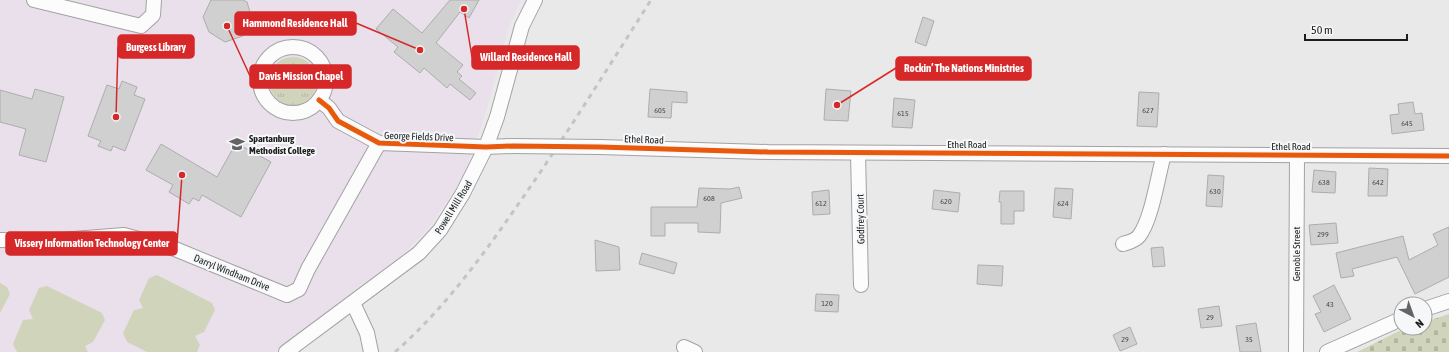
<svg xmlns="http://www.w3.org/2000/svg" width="1449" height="352" font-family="'Asap Condensed',sans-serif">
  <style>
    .education { fill: #e9e0eb }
    .grass { fill: url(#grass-tufts) }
    .cemetery { fill: url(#cemetery-stones) }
    .park { fill: #d0d4bb }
    .building { fill: #d0d0d0; stroke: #adadad }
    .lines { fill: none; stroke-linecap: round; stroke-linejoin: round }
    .minor-casing { stroke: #a2a2a3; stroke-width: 16 }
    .minor { stroke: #fcfcfc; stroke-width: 14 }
    .rail { stroke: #c4c4c5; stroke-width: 3; stroke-dasharray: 5 5; stroke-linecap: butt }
    .minor-bridge-casing { stroke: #a2a2a3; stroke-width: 16; stroke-linecap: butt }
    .minor-bridge { stroke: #fcfcfc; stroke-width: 14 }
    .cycleway-casing { stroke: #f5f7f9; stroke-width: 8 }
    .cycleway { stroke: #e8590c; stroke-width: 5 }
    .labels { text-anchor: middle; stroke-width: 4; stroke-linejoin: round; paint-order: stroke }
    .number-label { font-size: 8px; fill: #4b4b4c }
    .street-label { font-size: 10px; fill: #1d1d1e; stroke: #f5f7f9 }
    .poi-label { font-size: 10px; font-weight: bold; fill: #1d1d1e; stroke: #f5f7f9; text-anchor: start }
    .leader { fill: none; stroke: #d62828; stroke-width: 1.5 }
    .callout-dot { fill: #d62828; stroke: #f5f7f9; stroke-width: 1.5 }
    .callout { fill: #d62828; stroke: #d62828; stroke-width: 1.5 }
    .callout-label { font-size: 11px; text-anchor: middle; font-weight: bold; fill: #fff }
  </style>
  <defs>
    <pattern id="grass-tufts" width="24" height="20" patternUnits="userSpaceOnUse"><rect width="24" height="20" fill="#d0d4bb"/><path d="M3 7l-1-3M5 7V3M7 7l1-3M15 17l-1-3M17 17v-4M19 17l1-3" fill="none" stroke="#b2b6a0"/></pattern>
    <pattern id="cemetery-stones" width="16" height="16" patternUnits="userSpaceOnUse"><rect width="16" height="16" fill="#d0d4bb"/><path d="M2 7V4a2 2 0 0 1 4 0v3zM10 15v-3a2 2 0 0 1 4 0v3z" fill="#b2b6a0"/></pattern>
  </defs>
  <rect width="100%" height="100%" fill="#e9e9ea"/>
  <!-- education -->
  <polygon class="education" points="0,0 521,0 509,27 487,109 463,178 429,228 396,262 275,352 0,352"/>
  <!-- grass -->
  <circle class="grass" cx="293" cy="81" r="24"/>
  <!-- cemetery -->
  <polygon class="cemetery" points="1449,314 1449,352 1357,352 1397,332 1407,328 1425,328 1425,322"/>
  <!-- park -->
  <g class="park">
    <polygon points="157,275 212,303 215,310 204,332 195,336 200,345 197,352 147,352 127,342 123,333 134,310 143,308 139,300 149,278"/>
    <polygon points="0,283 7,287 10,294 0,313"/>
    <polygon points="47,286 102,313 105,320 93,342 85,346 88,352 17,352 13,344 23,320 33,319 29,310 39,288"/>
  </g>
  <!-- building -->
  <g class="building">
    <polygon points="211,0 243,0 247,2 252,19 243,36 225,42 209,32 203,17"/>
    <polygon points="450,0 479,0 469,18 460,12 436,43 463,65 457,72 462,76 459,79 476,93 470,100 450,84 447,88 424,68 420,73 394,52 398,47 376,29 393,9 422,33"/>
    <polygon points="923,17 934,21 926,46 915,42"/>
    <polygon points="122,81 137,87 134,95 145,99 125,151 113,146 111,151 98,146 101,141 88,136 107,85 119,89"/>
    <polygon points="35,89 64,97 46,162 19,155 26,129 0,122 0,90 32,99"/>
    <polygon points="650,89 687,92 687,103 672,102 671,118 648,117"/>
    <polygon points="826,89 851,91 848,121 824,120"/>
    <polygon points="1139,92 1159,93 1157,127 1137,126"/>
    <polygon points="894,98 915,100 912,128 892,127"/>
    <polygon points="1413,102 1415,114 1422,113 1424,130 1392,134 1390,115 1399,114 1398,104"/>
    <polygon points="236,143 271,162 241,217 202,195 199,201 193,198 189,204 169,192 173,185 146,170 161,144 217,177"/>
    <polygon points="1369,168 1388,169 1387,196 1368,196"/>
    <polygon points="1314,170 1336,172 1335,193 1312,192"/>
    <polygon points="1208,175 1224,176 1222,207 1206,206"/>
    <polygon points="739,187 742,198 721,203 720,233 698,232 698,223 665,223 665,236 651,236 651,207 697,207 699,188 730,189"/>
    <polygon points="1055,188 1073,189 1071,219 1053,217"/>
    <polygon points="829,190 830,214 813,215 812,192"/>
    <polygon points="934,190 960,193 958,212 932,209"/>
    <polygon points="1000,191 1024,191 1024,211 1014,211 1014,224 1001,224 1001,202 999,202"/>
    <polygon points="1336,223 1338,243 1311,245 1309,225"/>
    <polygon points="1449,227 1449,277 1415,294 1397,257 1352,269 1354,276 1341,278 1336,253 1403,236 1409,260 1438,245 1433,234"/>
    <polygon points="595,240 619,247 620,270 596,271"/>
    <polygon points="1163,247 1165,266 1153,267 1151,248"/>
    <polygon points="642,253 677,263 674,274 639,264"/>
    <polygon points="978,265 1003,266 1002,286 977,284"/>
    <polygon points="1334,285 1351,319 1324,332 1315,314 1321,312 1313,296"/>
    <polygon points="816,294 839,295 838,312 815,311"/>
    <polygon points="1219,306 1222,326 1201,328 1198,309"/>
    <polygon points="1256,323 1261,352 1240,352 1236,326"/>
    <polygon points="1130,327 1137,344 1120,351 1113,335"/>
  </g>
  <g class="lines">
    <defs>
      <g id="minor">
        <polyline points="34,0 141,26 153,15 154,0"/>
        <circle cx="293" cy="80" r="33"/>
        <polyline points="319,100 329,108 338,121 379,143 486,147 513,146"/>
        <polyline points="600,147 768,152 1449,156"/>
        <polyline points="858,153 861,285"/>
        <polyline points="0,240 48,241 124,235 175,249 287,295 299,289 308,269 379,143"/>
        <path d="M 1123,244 C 1129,242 1135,241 1139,236 C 1152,219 1158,175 1164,154"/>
        <polyline points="353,303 367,333 371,352"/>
        <polyline points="1425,309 1449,301"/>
        <polyline points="684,347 695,352"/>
        <polyline points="286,352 419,253 440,230 463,193 486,147 497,117 522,26 535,0"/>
        <polyline points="1296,352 1297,155"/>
        <polyline points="1327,352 1401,319"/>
      </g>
    </defs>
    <!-- minor casing -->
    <use href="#minor" class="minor-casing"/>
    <!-- minor -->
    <use href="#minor" class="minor"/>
    <!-- rail -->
    <path class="rail" d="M 395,352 C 443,310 481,258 517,206 C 564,139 607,69 651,0"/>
    <defs>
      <polyline id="minor-bridge" points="513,146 600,147"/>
    </defs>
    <!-- minor-bridge casing -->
    <use href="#minor-bridge" class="minor-bridge-casing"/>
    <!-- minor-bridge -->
    <use href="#minor-bridge" class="minor-bridge"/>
    <defs>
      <polyline id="cycleway" points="319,100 329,108 338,121 379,143 486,147 513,146 600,147 768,152 1449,156"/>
    </defs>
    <!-- cycleway casing -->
    <use href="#cycleway" class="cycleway-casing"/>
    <!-- cycleway -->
    <use href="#cycleway" class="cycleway"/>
  </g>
  <!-- icons -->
  <defs>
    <symbol id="university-bare" viewBox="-9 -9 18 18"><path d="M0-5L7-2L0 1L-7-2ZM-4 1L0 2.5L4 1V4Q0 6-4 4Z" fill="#646465" stroke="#f5f7f9" stroke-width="2.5" paint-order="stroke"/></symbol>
  </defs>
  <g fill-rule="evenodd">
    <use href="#university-bare" x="226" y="133" width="22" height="22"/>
  </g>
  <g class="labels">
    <!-- number labels -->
    <g class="number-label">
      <text x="660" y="113">605</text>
      <text x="1148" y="113">627</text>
      <text x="903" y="116">615</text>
      <text x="1407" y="126">645</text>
      <text x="1324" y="185">638</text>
      <text x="1378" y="185">642</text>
      <text x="1215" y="194">630</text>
      <text x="709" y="201">608</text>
      <text x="946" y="204">620</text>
      <text x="821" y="206">612</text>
      <text x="1063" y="206">624</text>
      <text x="1323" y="237">299</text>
      <text x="827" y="306">120</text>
      <text x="1330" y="307">43</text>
      <text x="1210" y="320">29</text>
      <text x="1125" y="342">29</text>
      <text x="1249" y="342">35</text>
    </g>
    <!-- street labels -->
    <g class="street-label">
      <text transform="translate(419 136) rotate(2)" y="4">George Fields Drive</text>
      <text transform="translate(644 139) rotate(2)" y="4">Ethel Road</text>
      <text x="967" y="148">Ethel Road</text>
      <text x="1291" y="150">Ethel Road</text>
      <text transform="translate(453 207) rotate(-58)" y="4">Powell Mill Road</text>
      <text transform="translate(860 219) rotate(-91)" y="4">Godfrey Court</text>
      <text transform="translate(1296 254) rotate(-90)" y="4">Genoble Street</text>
      <text transform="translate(232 272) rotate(22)" y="4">Darryl Windham Drive</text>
    </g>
    <!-- poi labels -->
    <g class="poi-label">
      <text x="249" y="142">Spartanburg<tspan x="249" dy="12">Methodist College</tspan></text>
    </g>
  </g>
  <!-- callouts -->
  <path class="leader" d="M420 50L356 23M116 117L118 47M464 9L472 57M837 105L896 68M227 26L250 76M182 175L177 243"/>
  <g class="callout-dot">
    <circle cx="420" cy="50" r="4"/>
    <circle cx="116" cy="117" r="4"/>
    <circle cx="464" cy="9" r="4"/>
    <circle cx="837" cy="105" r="4"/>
    <circle cx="227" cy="26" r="4"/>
    <circle cx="182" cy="175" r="4"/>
  </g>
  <g class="callout">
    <rect x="235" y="12" width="121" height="23" rx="4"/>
    <rect x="118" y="35" width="76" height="23" rx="4"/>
    <rect x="472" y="46" width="107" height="23" rx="4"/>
    <rect x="896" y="57" width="135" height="23" rx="4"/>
    <rect x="250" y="65" width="101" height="23" rx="4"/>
    <rect x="6" y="232" width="171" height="23" rx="4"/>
  </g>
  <g class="callout-label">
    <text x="295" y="27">Hammond Residence Hall</text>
    <text x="156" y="51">Burgess Library</text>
    <text x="526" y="61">Willard Residence Hall</text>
    <text x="964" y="72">Rockin’ The Nations Ministries</text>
    <text x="301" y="80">Davis Mission Chapel</text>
    <text x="92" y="247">Vissery Information Technology Center</text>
  </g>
  <!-- north arrow -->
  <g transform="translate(1413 316) rotate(139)"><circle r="19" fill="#f5f7f9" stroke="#9fa0a1"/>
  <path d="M0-3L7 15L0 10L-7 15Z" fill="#646465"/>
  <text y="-6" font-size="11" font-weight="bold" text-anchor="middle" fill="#1d1d1e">N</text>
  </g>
  <!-- scale -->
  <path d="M1305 34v6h102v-6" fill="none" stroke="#1d1d1e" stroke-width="2"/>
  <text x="1311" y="34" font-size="12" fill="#1d1d1e" stroke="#f5f7f9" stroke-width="3" paint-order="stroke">50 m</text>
</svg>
